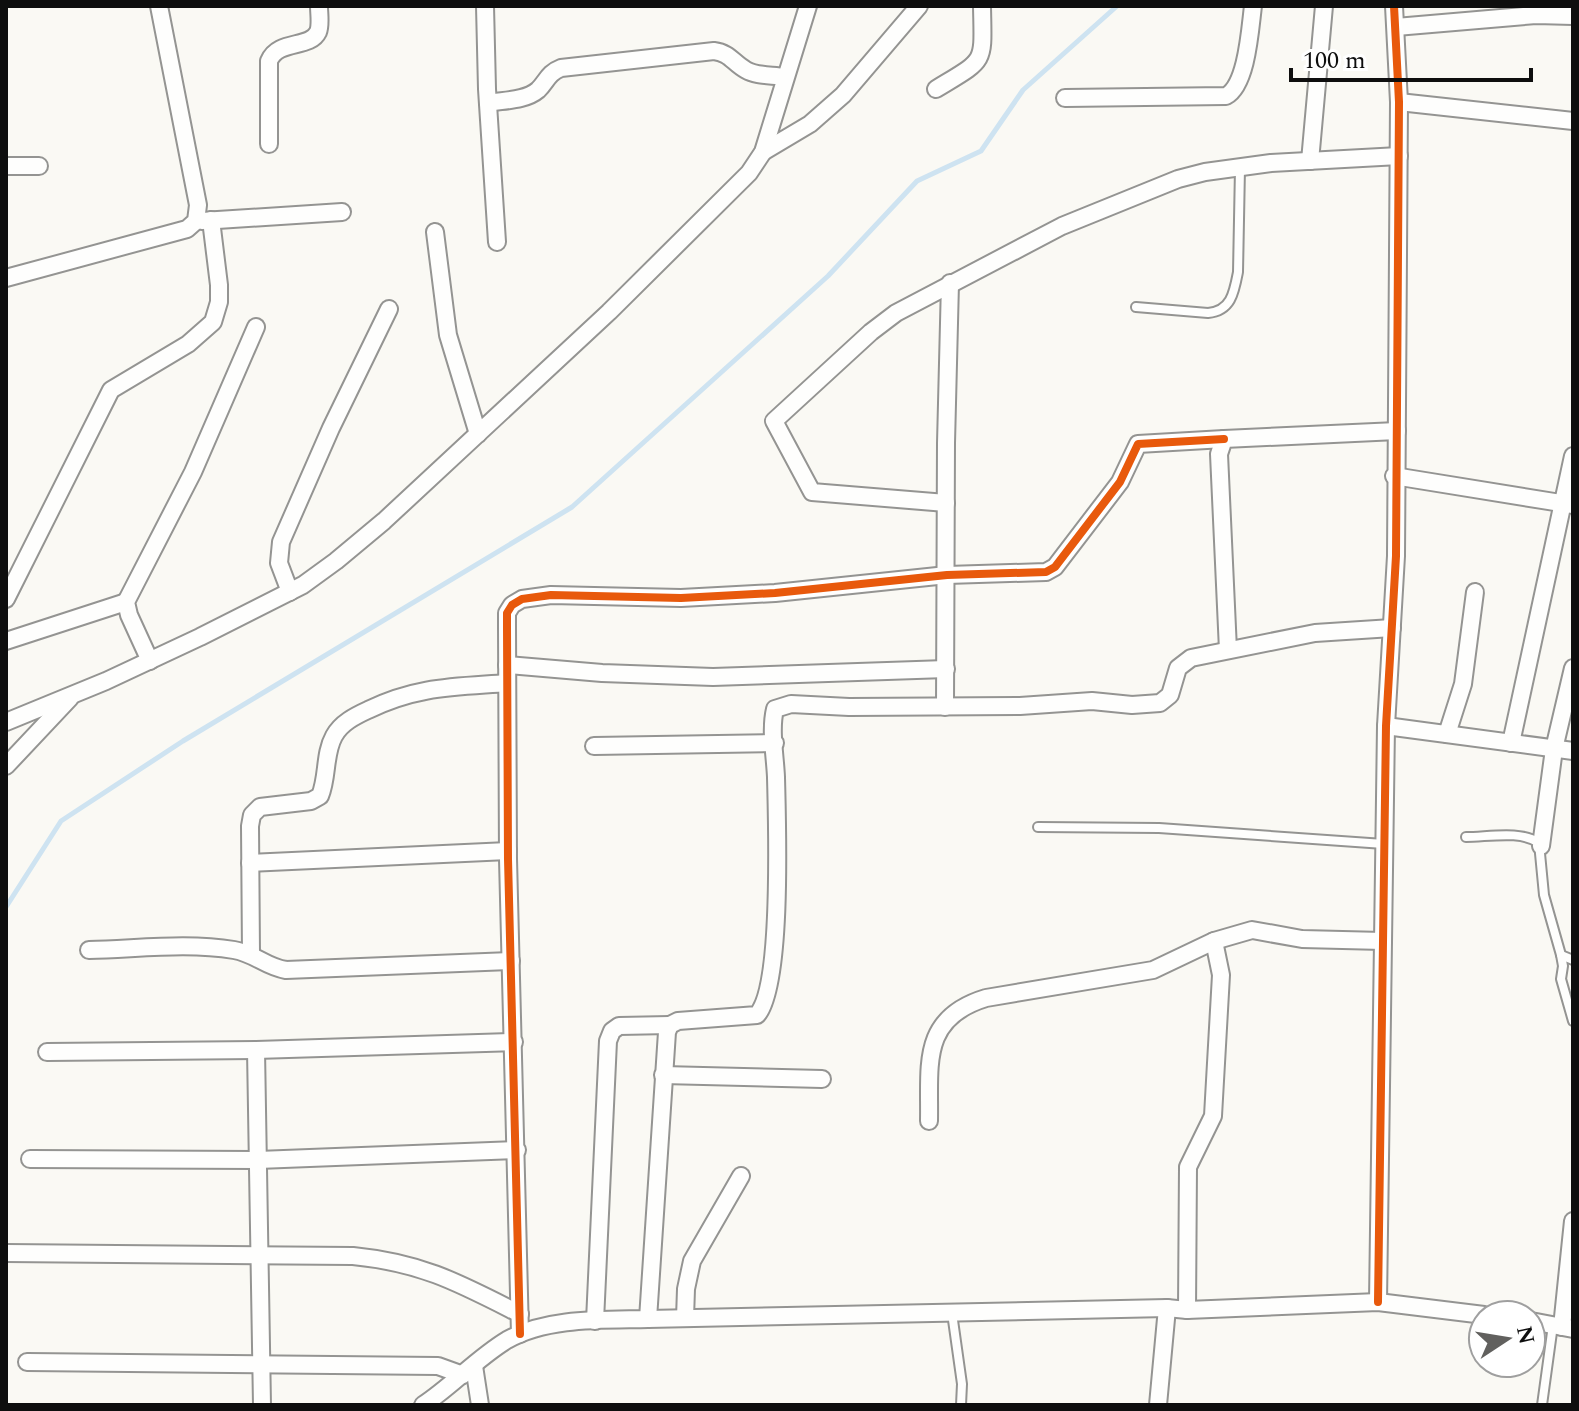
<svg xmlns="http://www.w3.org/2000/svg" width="1579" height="1411" font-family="Spectral,serif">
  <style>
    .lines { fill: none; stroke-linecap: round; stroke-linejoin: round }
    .stream { stroke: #cee3f1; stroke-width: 5 }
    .lane-casing { stroke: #949492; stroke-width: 12 }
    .street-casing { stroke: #949492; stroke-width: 20 }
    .lane { stroke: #fefefd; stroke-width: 8 }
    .street { stroke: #fefefd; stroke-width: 16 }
    .cycleway-casing { stroke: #fff; stroke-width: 13 }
    .cycleway { stroke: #e8590c; stroke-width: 8 }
  </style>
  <rect width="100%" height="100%" fill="#faf9f4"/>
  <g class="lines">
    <!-- stream -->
    <polyline class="stream" points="6,907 61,821 183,741 572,507 828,276 917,181 981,151 1023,90 1117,6"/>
    <defs>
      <g id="lane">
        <path d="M 1136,307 L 1208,313 C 1231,311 1234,293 1238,272 L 1240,168"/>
        <polyline points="1038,827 1159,828 1384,844"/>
        <path d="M 1466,837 C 1488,837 1521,830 1539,843 L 1544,895 L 1561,955 L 1573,960"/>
        <polyline points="1561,955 1563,966 1561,979 1573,1021"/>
        <polyline points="952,1313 962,1384 961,1405"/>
        <polyline points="1542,1405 1553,1325"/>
      </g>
      <g id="street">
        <polyline points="485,6 487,89 497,242"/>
        <polyline points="1396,27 1536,15 1573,16"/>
        <path d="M 936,89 C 987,58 983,65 982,6"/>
        <path d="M 1065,98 L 1226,96 C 1247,85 1250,29 1253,6"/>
        <polyline points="1399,102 1573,121"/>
        <path d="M 488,103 C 503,100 525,101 538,90 C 547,81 548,73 561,68 L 714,51 C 730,53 733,63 746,70 C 756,76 772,75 784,77"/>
        <path d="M 269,144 L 269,61 C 278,39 310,49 318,32 C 321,25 319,14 319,6"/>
        <polyline points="763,152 810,124 843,95 919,6"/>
        <polyline points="1310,161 1324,6"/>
        <polyline points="6,166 39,166"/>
        <polyline points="202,221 342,212"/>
        <polyline points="435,232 448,335 478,434"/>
        <polyline points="6,278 187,229 196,221 198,205 159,6"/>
        <polyline points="1394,476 1573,505"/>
        <polyline points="946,503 812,492 774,421 871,332 896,313 1062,226 1178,179 1205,172 1271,163 1399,156"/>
        <polyline points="290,592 279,563 281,542 331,428 389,309"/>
        <polyline points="6,599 111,390 188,344 213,322 219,302 219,285 211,220"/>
        <polyline points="6,641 126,602"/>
        <polyline points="1228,650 1219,454 1224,439 1397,431"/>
        <polyline points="150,661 129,615 126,602 193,472 256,327"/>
        <polyline points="507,665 602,673 713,677 946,669"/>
        <polyline points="945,707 946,443 950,283"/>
        <polyline points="6,722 106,681 200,637 303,585 336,561 384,521 609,312 749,173 763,152 808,6"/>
        <polyline points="1386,726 1573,751"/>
        <polyline points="1447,734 1463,684 1475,592"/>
        <polyline points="1511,743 1573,456"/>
        <polyline points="594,746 775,743"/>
        <polyline points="6,766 70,698"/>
        <polyline points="1541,846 1554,749 1573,668"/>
        <polyline points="250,863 508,851"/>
        <path d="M 89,950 C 137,949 187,942 234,950 C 254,953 266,967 286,970 L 511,961"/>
        <path d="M 251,954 L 250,826 L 252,815 L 260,807 L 311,801 L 320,796 C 328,777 324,754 334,736 C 341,723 355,716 368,710 C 417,686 455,687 507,683"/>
        <polyline points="256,1050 262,1405"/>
        <polyline points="47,1052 256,1050 514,1042"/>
        <polyline points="663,1075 822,1079"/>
        <path d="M 929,1121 C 930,1065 920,1018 986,998 L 1153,970 L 1214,941 L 1252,930 L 1302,939 L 1383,941"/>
        <polyline points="30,1159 258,1160 517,1150"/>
        <path d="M 6,1253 L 353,1256 C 423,1263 459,1283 520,1314"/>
        <polyline points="1378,1302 1386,726 1396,556 1399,102 1394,6"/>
        <polyline points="1187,1310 1188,1167 1213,1116 1221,975 1214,941"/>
        <polyline points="685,1318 686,1289 692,1261 741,1176"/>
        <path d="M 648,1319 L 667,1032 L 670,1025 L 678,1021 L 757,1015 C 783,986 777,821 776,777 C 775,755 770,730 775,709 L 791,704 L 849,707 L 1020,706 L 1092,701 L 1132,705 L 1160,703 L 1170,695 L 1178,668 L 1191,658 L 1315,633 L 1392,628"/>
        <polyline points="595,1321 608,1041 612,1031 619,1026 670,1025"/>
        <polyline points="1531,1321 1573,1329"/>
        <polyline points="1562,1327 1573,1221"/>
        <polyline points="520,1334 508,859 507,626 507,613 512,605 522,599 551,595 681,598 775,593 947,575 1046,572 1055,567 1120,482 1138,444 1224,439"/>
        <polyline points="27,1362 438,1366 463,1375"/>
        <polyline points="474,1366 480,1405"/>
        <path d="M 423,1405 C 452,1386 477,1358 507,1340 C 548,1317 603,1320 648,1319 L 1167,1308 L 1187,1310 L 1378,1302 L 1484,1315"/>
        <polyline points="1158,1405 1167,1308"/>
      </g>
    </defs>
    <!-- lane casing -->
    <use href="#lane" class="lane-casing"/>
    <!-- street casing -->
    <use href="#street" class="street-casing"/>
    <!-- lane -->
    <use href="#lane" class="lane"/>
    <!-- street -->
    <use href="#street" class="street"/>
    <defs>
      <g id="cycleway">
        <polyline points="1378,1302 1386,726 1396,556 1399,102 1394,6"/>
        <polyline points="520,1334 508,859 507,626 507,613 512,605 522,599 551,595 681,598 775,593 947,575 1046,572 1055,567 1120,482 1138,444 1224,439"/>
      </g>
    </defs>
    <!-- cycleway casing -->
    <use href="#cycleway" class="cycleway-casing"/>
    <!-- cycleway -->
    <use href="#cycleway" class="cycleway"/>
  </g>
  <!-- border -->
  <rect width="1579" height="1411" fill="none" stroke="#0e0e0e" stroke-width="16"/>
  <!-- north arrow -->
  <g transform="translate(1507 1339) rotate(78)"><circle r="38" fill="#ffffff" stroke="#9f9f9f" stroke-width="2"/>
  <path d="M0-6L14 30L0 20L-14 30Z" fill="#61605e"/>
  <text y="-12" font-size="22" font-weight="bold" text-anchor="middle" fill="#0e0e0e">N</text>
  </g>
  <!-- scale -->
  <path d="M1291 68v12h240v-12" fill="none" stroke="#0e0e0e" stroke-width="4"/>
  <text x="1303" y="68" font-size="24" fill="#0e0e0e" stroke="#ffffff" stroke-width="6" paint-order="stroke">100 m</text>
</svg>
